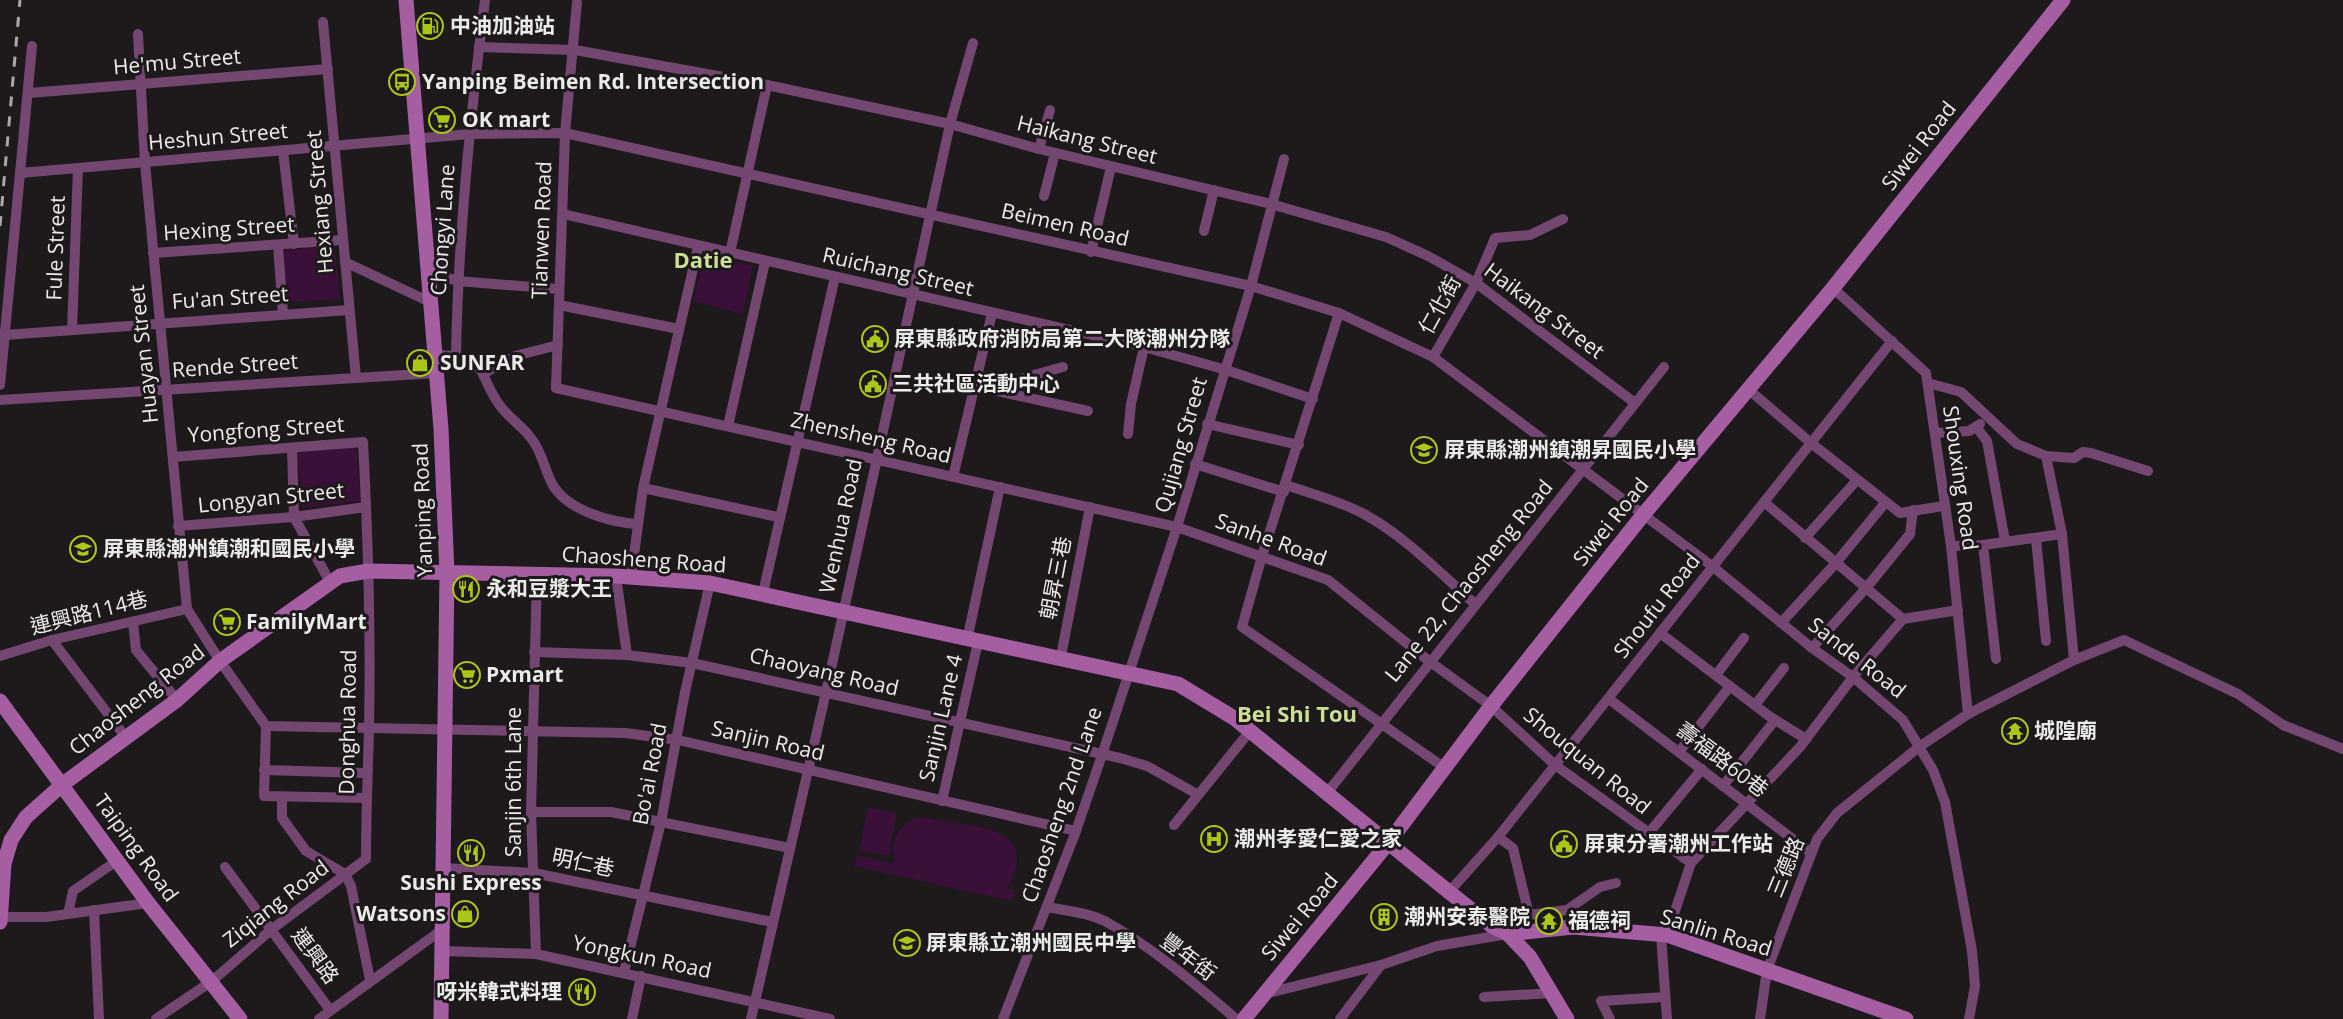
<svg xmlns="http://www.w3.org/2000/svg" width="2343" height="1019" font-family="'Open Sans','Noto Sans TC',sans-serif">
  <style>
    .green { fill: #3a1039 }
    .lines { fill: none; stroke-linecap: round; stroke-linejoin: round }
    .street { stroke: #734770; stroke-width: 10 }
    .secondary { stroke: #a55ea1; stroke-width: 15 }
    .rail { stroke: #aaa7aa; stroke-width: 3; stroke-dasharray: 10 10; stroke-linecap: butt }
    .labels { text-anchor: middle; stroke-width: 6; stroke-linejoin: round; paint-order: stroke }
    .poi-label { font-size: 21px; font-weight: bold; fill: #ece9eb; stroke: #1d191d; text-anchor: start }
    .street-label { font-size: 21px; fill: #ece9eb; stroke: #1d191d }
    .neighbourhood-label { font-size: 22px; font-weight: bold; fill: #cddf94; stroke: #1d191d }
  </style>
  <rect width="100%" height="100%" fill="#1d191d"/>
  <!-- green -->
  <g class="green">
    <polygon points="335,247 340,299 287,302 284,250"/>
    <polygon points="703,254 753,266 743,314 694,301"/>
    <polygon points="356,447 361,501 303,507 297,452"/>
    <polygon points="868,807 897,813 889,856 859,850"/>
    <path d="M 918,818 L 926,818 C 949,823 978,824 999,833 C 1024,844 1020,871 1006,888 L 1015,890 L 1012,901 L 854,866 L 857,855 L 895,864 C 889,842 896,826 918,818 Z"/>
  </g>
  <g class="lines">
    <!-- street -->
    <g class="street">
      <polyline points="577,2 565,133 556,388 1177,527 1328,580 1429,661 1491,706 1555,765 1691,863"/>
      <polyline points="323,22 356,378"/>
      <polyline points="138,34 145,163 187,609 220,661 266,726 625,733 678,740 1076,831"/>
      <polyline points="479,47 575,50 767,85 950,124 1039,149 1271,204 1386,237 1428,256 1476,283 1635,403"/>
      <polyline points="29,93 328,69"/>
      <polyline points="1039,149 1050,110"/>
      <polyline points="283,151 294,244"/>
      <polyline points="20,173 470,134 565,133 1251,286 1339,313 1433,357 1712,566 1812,648 1853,677 1903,720 1933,770 1945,802 1972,951 1975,986 1969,1019"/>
      <polyline points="1044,196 1055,153"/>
      <polyline points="563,214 1144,347 1223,369 1313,399"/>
      <polyline points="1204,231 1214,190"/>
      <polyline points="278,245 283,314"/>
      <polyline points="1091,252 1111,167"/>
      <polyline points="153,253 343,240"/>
      <polyline points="730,253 767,85"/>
      <polyline points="345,262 432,303"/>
      <polyline points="429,271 457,281 559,289"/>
      <polyline points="1833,288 1926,373 1951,546 1968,714"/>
      <polyline points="559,305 679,329"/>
      <polyline points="1339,313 1262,556 1242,627 1445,768"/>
      <polyline points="72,330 78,168"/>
      <polyline points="5,335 349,310"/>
      <path d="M 436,355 C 491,356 476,374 501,407 C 510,419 525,428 533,441 C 543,454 545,473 554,487 C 570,511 610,522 637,524"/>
      <path d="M 456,355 C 458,236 470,118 485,0"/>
      <polyline points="1433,357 1476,283 1495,238 1530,235 1563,219"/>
      <polyline points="485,373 515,356 558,345"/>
      <polyline points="1928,383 1961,392 2017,444 2046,456 2074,458 2083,452 2091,453 2148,471"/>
      <polyline points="0,385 32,46"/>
      <polyline points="975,386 1088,411"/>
      <polyline points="990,387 1063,367"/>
      <polyline points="1748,389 1811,443 1900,513 1943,506"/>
      <polyline points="0,400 437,373"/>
      <polyline points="1207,424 1299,445"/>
      <polyline points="728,426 765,262"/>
      <polyline points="1977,428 1987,441 2005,541"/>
      <polyline points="1935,433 1969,431 1980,424"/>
      <polyline points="1128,434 1131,404 1144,347"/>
      <polyline points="292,449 294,517 330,582"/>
      <polyline points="2046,456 2062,534 2074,660"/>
      <polyline points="1195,464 1284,492"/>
      <polyline points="953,477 992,313"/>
      <path d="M 1286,485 C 1312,494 1340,501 1364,514 C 1406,537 1440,573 1475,604"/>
      <polyline points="643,488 778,517"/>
      <polyline points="1764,502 1903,619"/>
      <polyline points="178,526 294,517 366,507"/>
      <polyline points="1805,538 1857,480"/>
      <polyline points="2036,539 2046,641"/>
      <polyline points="1983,545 1996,659"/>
      <polyline points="1951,546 1983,545 2062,534"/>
      <polyline points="616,576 627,655"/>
      <polyline points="631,577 643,488 698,247"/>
      <polyline points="763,593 835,277"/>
      <polyline points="133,622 136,650 177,700"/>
      <polyline points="1781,623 1835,564 1885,503"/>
      <polyline points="1660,633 1769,716 1806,739"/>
      <polyline points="52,640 127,739"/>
      <polyline points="967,640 1000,487"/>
      <polyline points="1812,648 1867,587 1910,534 1913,510"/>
      <polyline points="534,652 627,655 692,663 1120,758 1147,766 1197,794"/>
      <polyline points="0,656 52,640 187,609"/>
      <polyline points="1061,656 1090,507"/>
      <polyline points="1716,675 1744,638"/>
      <polyline points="1609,699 1811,853"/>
      <polyline points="1755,705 1784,668"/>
      <polyline points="266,726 264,796 366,798"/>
      <polyline points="1679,752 1730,686"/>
      <polyline points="264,770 366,773"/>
      <polyline points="1723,786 1775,720"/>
      <polyline points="1327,793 1664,367"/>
      <polyline points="282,797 282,818 306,851 345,874 351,886 370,980"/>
      <polyline points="942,801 978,642"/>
      <polyline points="531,812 611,812 790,848"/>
      <polyline points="1174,825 1250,731"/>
      <polyline points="1648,834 1702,769"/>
      <polyline points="1498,837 1513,848 1529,915"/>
      <polyline points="225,867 330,1010"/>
      <polyline points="444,868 534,873 772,922"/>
      <polyline points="1449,892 1498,837 1892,341"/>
      <path d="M 1047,907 C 1068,911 1092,913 1110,924 C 1153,948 1199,987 1236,1019"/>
      <polyline points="94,910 99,1019"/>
      <polyline points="68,914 73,891 118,860"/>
      <polyline points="1,917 46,917 148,903"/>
      <polyline points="1492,926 1529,915 1567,910 1600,887 1616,883"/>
      <polyline points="1661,935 1667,1019"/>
      <polyline points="1667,935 1691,863 1800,747 1853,677 1903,619 1958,610"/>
      <polyline points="443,951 536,954 830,1019"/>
      <polyline points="536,954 531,812 537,573"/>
      <polyline points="624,972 661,822 685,692 710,583"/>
      <polyline points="1264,994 1381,965 1437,946 1507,934"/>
      <polyline points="1484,997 1552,993"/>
      <path d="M 156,1019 L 212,981 L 272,929 L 366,859 C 366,815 368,771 369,726 C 371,632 368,536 363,442 L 173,457"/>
      <polyline points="319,1019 443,929"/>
      <polyline points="632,1019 641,976"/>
      <polyline points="751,1019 826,692 950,124 973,43"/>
      <polyline points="1003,1019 1076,831 1102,755 1177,527 1251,286 1284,159"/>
      <polyline points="1340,1019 1381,965"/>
      <polyline points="1610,1019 1601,1001 1665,997"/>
      <polyline points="1760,1019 1767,970 1817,839 1837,813 1919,747 1968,714 2074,660 2124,640 2238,694 2283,725 2343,749"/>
    </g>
    <!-- secondary -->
    <g class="secondary">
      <polyline points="406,0 441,429 447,573 441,1019"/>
      <polyline points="0,701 148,903 240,1019"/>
      <polyline points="0,922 4,864 11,840 26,817 63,784 177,700 220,661 340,576 368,571 616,576 710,583 1178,684 1234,718 1449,892 1492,926 1508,934 1530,957 1567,1019"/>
      <polyline points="1508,934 1573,927 1667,935 1906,1019"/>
      <polyline points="1244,1019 1389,842 1491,706 1643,515 1833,288 2063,0"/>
    </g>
    <!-- rail -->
    <polyline class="rail" points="0,226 20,0"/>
  </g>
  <!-- icons -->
  <defs>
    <symbol id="fuel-ring" viewBox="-11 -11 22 22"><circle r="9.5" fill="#1d191d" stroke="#abc616" stroke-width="1.5"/><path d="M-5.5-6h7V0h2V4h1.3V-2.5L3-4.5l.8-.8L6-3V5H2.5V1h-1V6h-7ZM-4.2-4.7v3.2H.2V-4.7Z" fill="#abc616"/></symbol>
    <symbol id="bus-ring" viewBox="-11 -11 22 22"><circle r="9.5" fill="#1d191d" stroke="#abc616" stroke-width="1.5"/><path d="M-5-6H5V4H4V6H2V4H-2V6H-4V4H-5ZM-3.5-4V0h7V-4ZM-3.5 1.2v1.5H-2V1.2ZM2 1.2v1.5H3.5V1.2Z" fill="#abc616"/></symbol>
    <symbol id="supermarket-ring" viewBox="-11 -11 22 22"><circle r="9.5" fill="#1d191d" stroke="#abc616" stroke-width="1.5"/><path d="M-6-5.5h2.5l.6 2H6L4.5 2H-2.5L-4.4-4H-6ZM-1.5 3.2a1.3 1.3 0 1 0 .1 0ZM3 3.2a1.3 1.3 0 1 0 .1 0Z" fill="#abc616"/></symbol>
    <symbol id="civic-ring" viewBox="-11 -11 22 22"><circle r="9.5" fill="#1d191d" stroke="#abc616" stroke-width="1.5"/><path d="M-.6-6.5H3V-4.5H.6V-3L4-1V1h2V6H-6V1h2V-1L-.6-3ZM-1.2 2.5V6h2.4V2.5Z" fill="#abc616"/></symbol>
    <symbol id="shop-ring" viewBox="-11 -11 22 22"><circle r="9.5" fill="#1d191d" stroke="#abc616" stroke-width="1.5"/><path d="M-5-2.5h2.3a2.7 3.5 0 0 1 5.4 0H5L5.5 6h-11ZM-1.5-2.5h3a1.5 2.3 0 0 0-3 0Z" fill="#abc616"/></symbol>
    <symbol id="school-ring" viewBox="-11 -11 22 22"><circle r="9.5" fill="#1d191d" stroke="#abc616" stroke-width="1.5"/><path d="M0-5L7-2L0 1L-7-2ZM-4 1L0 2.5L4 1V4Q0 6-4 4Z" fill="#abc616"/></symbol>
    <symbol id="restaurant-ring" viewBox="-11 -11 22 22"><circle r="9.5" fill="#1d191d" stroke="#abc616" stroke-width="1.5"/><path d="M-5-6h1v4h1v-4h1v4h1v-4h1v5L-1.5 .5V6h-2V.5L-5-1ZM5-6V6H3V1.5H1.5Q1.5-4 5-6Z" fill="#abc616"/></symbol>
    <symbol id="temple-ring" viewBox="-11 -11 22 22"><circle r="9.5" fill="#1d191d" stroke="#abc616" stroke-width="1.5"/><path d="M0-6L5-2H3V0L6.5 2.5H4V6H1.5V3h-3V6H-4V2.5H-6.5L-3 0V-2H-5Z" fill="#abc616"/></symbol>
    <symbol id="hospital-ring" viewBox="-11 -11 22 22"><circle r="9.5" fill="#1d191d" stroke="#abc616" stroke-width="1.5"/><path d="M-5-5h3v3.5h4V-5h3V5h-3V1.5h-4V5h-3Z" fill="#abc616"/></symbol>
    <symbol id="building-ring" viewBox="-11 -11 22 22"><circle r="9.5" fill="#1d191d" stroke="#abc616" stroke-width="1.5"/><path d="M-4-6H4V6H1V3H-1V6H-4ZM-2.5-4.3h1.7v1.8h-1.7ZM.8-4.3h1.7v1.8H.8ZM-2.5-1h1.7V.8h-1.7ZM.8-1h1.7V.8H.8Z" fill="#abc616"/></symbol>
  </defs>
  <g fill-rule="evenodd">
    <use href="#fuel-ring" x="415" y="11" width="30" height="30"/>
    <use href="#bus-ring" x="387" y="67" width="30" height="30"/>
    <use href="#supermarket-ring" x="427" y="105" width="30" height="30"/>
    <use href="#civic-ring" x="860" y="324" width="30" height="30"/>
    <use href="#shop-ring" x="405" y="348" width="30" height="30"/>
    <use href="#civic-ring" x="858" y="369" width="30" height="30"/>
    <use href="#school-ring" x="1409" y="435" width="30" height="30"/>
    <use href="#school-ring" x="68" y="534" width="30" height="30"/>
    <use href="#restaurant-ring" x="451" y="574" width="30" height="30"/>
    <use href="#supermarket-ring" x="212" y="607" width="30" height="30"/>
    <use href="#supermarket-ring" x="452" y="660" width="30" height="30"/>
    <use href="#temple-ring" x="2000" y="716" width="30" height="30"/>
    <use href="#hospital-ring" x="1199" y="824" width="30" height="30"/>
    <use href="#civic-ring" x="1549" y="829" width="30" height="30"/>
    <use href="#restaurant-ring" x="456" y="838" width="30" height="30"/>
    <use href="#shop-ring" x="450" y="899" width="30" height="30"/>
    <use href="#building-ring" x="1369" y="902" width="30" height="30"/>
    <use href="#temple-ring" x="1534" y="906" width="30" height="30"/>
    <use href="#school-ring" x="892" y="928" width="30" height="30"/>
    <use href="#restaurant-ring" x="567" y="977" width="30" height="30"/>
  </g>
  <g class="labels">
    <!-- poi labels -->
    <g class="poi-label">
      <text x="450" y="33">中油加油站</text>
      <text x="422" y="89">Yanping Beimen Rd. Intersection</text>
      <text x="462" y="127">OK mart</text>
      <text x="894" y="346">屏東縣政府消防局第二大隊潮州分隊</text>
      <text x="440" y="370">SUNFAR</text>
      <text x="892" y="391">三共社區活動中心</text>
      <text x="1444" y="457">屏東縣潮州鎮潮昇國民小學</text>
      <text x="103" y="556">屏東縣潮州鎮潮和國民小學</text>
      <text x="486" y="596">永和豆漿大王</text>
      <text x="246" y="629">FamilyMart</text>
      <text x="486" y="682">Pxmart</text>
      <text x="2034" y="738">城隍廟</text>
      <text x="1234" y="846">潮州孝愛仁愛之家</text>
      <text x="1584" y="851">屏東分署潮州工作站</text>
      <text x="471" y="890" text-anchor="middle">Sushi Express</text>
      <text x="446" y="921" text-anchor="end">Watsons</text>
      <text x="1404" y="924">潮州安泰醫院</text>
      <text x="1568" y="928">福德祠</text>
      <text x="926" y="950">屏東縣立潮州國民中學</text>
      <text x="562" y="999" text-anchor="end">呀米韓式料理</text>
    </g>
    <!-- street labels -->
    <g class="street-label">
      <text transform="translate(177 62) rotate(-5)" y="7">He'mu Street</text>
      <text transform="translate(218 137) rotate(-5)" y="7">Heshun Street</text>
      <text transform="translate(1087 140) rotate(14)" y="7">Haikang Street</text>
      <text transform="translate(1919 146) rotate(-52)" y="7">Siwei Road</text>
      <text transform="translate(320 202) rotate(-95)" y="7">Hexiang Street</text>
      <text transform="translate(1065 225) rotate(13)" y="7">Beimen Road</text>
      <text transform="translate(229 229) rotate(-4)" y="7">Hexing Street</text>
      <text transform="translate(443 230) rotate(-86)" y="7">Chongyi Lane</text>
      <text transform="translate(542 230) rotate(-88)" y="7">Tianwen Road</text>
      <text transform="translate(56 248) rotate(-88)" y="7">Fule Street</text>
      <text transform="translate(898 272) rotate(13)" y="7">Ruichang Street</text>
      <text transform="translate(230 298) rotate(-4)" y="7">Fu'an Street</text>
      <text transform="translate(1440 305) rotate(-61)" y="7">仁化街</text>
      <text transform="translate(1544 311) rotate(37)" y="7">Haikang Street</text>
      <text transform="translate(144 354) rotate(-96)" y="7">Huayan Street</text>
      <text transform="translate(235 366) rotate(-4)" y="7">Rende Street</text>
      <text transform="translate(266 430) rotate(-4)" y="7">Yongfong Street</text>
      <text transform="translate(871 438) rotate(13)" y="7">Zhensheng Road</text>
      <text transform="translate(1181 445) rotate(-74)" y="7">Qujiang Street</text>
      <text transform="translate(1960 478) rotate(82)" y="7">Shouxing Road</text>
      <text transform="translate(271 498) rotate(-6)" y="7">Longyan Street</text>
      <text transform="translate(423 510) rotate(-92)" y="7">Yanping Road</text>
      <text transform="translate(1611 522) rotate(-51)" y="7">Siwei Road</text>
      <text transform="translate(841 526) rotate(-78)" y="7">Wenhua Road</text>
      <text transform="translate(1271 540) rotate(20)" y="7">Sanhe Road</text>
      <text transform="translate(644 560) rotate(4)" y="7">Chaosheng Road</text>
      <text transform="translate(1056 578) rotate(-79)" y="7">朝昇三巷</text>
      <text transform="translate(1469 581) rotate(-51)" y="7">Lane 22, Chaosheng Road</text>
      <text transform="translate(1657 606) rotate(-52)" y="7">Shoufu Road</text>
      <text transform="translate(89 613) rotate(-14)" y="7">連興路114巷</text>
      <text transform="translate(1857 658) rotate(38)" y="7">Sande Road</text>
      <text transform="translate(824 672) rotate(13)" y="7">Chaoyang Road</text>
      <text transform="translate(137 700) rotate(-38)" y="7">Chaosheng Road</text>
      <text transform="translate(941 718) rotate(-77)" y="7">Sanjin Lane 4</text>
      <text transform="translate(348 722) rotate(-89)" y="7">Donghua Road</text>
      <text transform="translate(768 741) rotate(13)" y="7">Sanjin Road</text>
      <text transform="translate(1722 760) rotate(37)" y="7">壽福路60巷</text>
      <text transform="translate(1587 761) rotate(39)" y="7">Shouquan Road</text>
      <text transform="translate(650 774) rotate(-79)" y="7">Bo'ai Road</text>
      <text transform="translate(514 782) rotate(-90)" y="7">Sanjin 6th Lane</text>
      <text transform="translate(1062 805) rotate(-71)" y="7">Chaosheng 2nd Lane</text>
      <text transform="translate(136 848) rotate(54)" y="7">Taiping Road</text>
      <text transform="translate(583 863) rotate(12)" y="7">明仁巷</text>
      <text transform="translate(1786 867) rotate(-68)" y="7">三德路</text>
      <text transform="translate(276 904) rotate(-38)" y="7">Ziqiang Road</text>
      <text transform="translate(1300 917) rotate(-50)" y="7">Siwei Road</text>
      <text transform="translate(1716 933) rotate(17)" y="7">Sanlin Road</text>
      <text transform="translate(315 956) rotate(54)" y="7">連興路</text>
      <text transform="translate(642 957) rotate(12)" y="7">Yongkun Road</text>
      <text transform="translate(1188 957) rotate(37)" y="7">豐年街</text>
    </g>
    <!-- neighbourhood labels -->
    <g class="neighbourhood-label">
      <text x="703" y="268">Datie</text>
      <text x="1297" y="722">Bei Shi Tou</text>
    </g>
  </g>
</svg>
